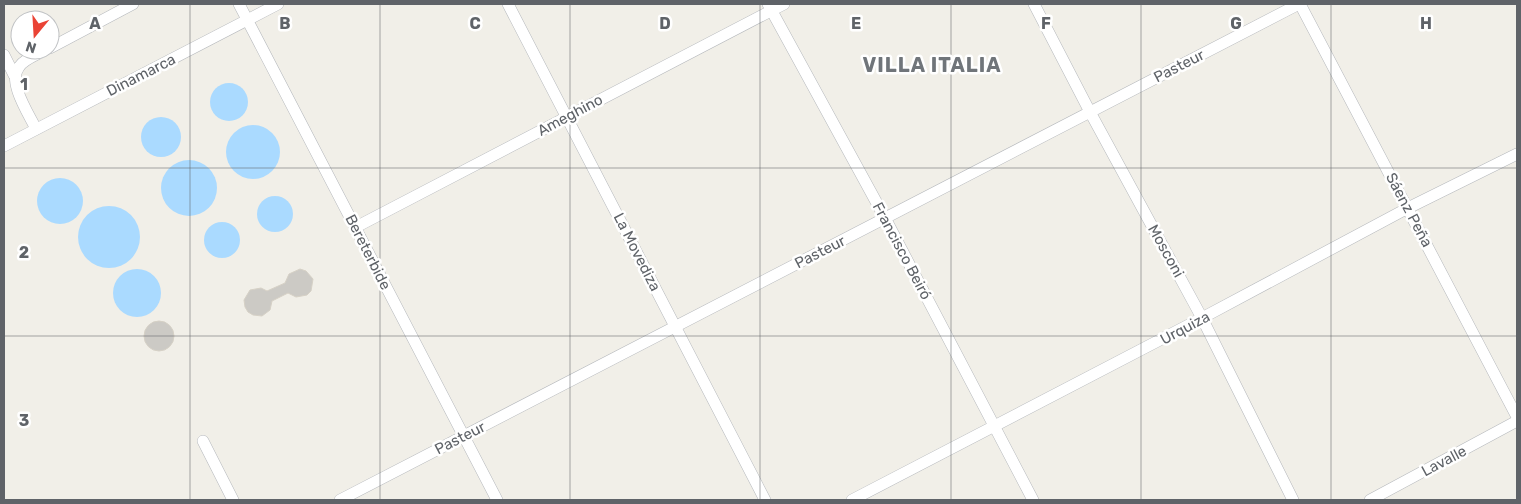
<svg xmlns="http://www.w3.org/2000/svg" width="1521" height="504" font-family="Rubik,sans-serif">
  <style>
    .water { fill: #aadaff }
    .building { fill: #cccac5; stroke: #d6d1c6 }
    .lines { fill: none; stroke-linecap: round; stroke-linejoin: round }
    .minor-casing { stroke: #b5b8bc; stroke-width: 12 }
    .minor { stroke: #fff; stroke-width: 11 }
    .grid { fill: none; stroke: #5f6368; stroke-width: 1; stroke-opacity: 0.55 }
    .labels { text-anchor: middle; stroke-width: 5; stroke-linejoin: round; paint-order: stroke }
    .street-label { font-size: 15px; fill: #5f6368; stroke: #fff }
    .district-label { font-size: 20px; font-weight: bold; letter-spacing: 1px; fill: #70757a; stroke: #fff }
    .grid-label { font-size: 16px; text-anchor: middle; font-weight: bold; fill: #5f6368; stroke: #fff; stroke-width: 5; stroke-linejoin: round; paint-order: stroke }
  </style>
  <rect width="100%" height="100%" fill="#f1efe8"/>
  <!-- water -->
  <g class="water">
    <circle cx="229" cy="102" r="19"/>
    <circle cx="161" cy="137" r="20"/>
    <circle cx="253" cy="152" r="27"/>
    <circle cx="189" cy="188" r="28"/>
    <circle cx="60" cy="201" r="23"/>
    <circle cx="275" cy="214" r="18"/>
    <circle cx="109" cy="237" r="31"/>
    <circle cx="222" cy="240" r="18"/>
    <circle cx="137" cy="293" r="24"/>
  </g>
  <!-- building -->
  <g class="building">
    <polygon points="300,269 306,271 313,279 311,291 307,295 296,297 288,293 272,301 270,310 262,316 253,315 248,312 245,307 244,300 250,290 261,288 267,291 285,283 289,274"/>
    <circle cx="159" cy="336" r="15"/>
  </g>
  <g class="lines">
    <defs>
      <g id="minor">
        <polyline points="239,4 497,500"/>
        <polyline points="508,4 765,500"/>
        <polyline points="768,4 885,218 1033,500"/>
        <polyline points="1034,4 1090,112 1202,318 1293,500"/>
        <polyline points="1300,4 1517,417"/>
        <polyline points="50,48 133,4"/>
        <polyline points="4,55 14,75"/>
        <path d="M 36,129 C 29,114 7,82 19,67 C 24,59 37,55 45,50"/>
        <polyline points="4,146 278,4"/>
        <polyline points="356,227 784,4"/>
        <polyline points="203,441 233,500"/>
        <polyline points="340,500 1299,4"/>
        <polyline points="852,500 1202,318 1408,208 1517,154"/>
        <polyline points="1370,500 1517,421"/>
      </g>
    </defs>
    <!-- minor casing -->
    <use href="#minor" class="minor-casing"/>
    <!-- minor -->
    <use href="#minor" class="minor"/>
  </g>
  <!-- grid -->
  <path class="grid" d="M 190,4 L 190,500M 380,4 L 380,500M 570,4 L 570,500M 760,4 L 760,500M 951,4 L 951,500M 1141,4 L 1141,500M 1331,4 L 1331,500M 4,168 L 1517,168M 4,336 L 1517,336"/>
  <g class="labels">
    <!-- street labels -->
    <g class="street-label">
      <text transform="translate(1179 66) rotate(-27)" y="5">Pasteur</text>
      <text transform="translate(141 75) rotate(-27)" y="5">Dinamarca</text>
      <text transform="translate(570 115) rotate(-28)" y="5">Ameghino</text>
      <text transform="translate(1409 210) rotate(62)" y="5">Sáenz Peña</text>
      <text transform="translate(902 251) rotate(62)" y="5">Francisco Beiró</text>
      <text transform="translate(1166 251) rotate(61)" y="5">Mosconi</text>
      <text transform="translate(368 252) rotate(63)" y="5">Bereterbide</text>
      <text transform="translate(637 252) rotate(63)" y="5">La Movediza</text>
      <text transform="translate(820 252) rotate(-27)" y="5">Pasteur</text>
      <text transform="translate(1185 328) rotate(-28)" y="5">Urquiza</text>
      <text transform="translate(460 438) rotate(-27)" y="5">Pasteur</text>
      <text transform="translate(1444 461) rotate(-28)" y="5">Lavalle</text>
    </g>
    <!-- district labels -->
    <g class="district-label">
      <text x="932" y="72">VILLA ITALIA</text>
    </g>
  </g>
  <g class="grid-label">
    <text x="95" y="29">A</text>
    <text x="285" y="29">B</text>
    <text x="475" y="29">C</text>
    <text x="665" y="29">D</text>
    <text x="856" y="29">E</text>
    <text x="1046" y="29">F</text>
    <text x="1236" y="29">G</text>
    <text x="1426" y="29">H</text>
    <text x="24" y="90">1</text>
    <text x="24" y="258">2</text>
    <text x="24" y="426">3</text>
  </g>
  <!-- border -->
  <rect width="1521" height="504" fill="none" stroke="#5f6368" stroke-width="10"/>
  <!-- north arrow -->
  <g transform="translate(35 35) rotate(198)"><circle r="24" fill="#ffffff" stroke="#bfc1c3"/>
  <path d="M0-4L9 19L0 12L-9 19Z" fill="#ea4335"/>
  <text y="-8" font-size="14" font-weight="bold" text-anchor="middle" fill="#5f6368">N</text>
  </g>
</svg>
